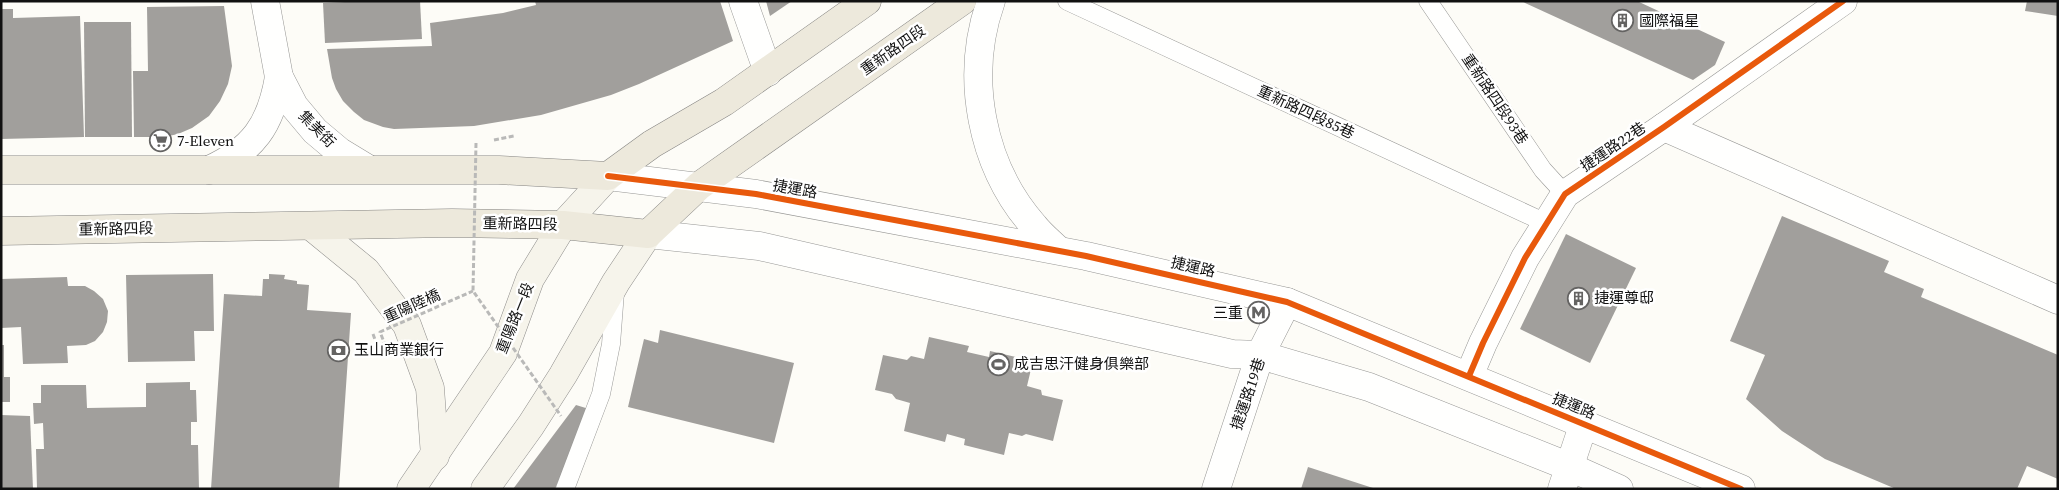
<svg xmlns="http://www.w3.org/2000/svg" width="2059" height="490" font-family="'Source Serif 4','Noto Sans TC',serif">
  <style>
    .building { fill: #a19f9c }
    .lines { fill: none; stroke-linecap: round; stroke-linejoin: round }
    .service-casing { stroke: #979795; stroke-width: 19 }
    .minor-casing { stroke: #979795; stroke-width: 29 }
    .tertiary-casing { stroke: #979795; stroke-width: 29 }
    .secondary-casing { stroke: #8e8d8b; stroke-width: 29 }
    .primary-casing { stroke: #858482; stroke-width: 29 }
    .path { stroke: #b9b9b8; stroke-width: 3; stroke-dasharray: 5 2.5; stroke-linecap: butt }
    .service { stroke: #fffffe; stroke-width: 18 }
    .minor { stroke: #fffffe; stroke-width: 28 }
    .tertiary { stroke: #fffffe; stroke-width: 28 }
    .secondary { stroke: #f6f4eb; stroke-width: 28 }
    .primary { stroke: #ede9dc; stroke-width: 28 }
    .path-bridge { stroke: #b9b9b8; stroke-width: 3; stroke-dasharray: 5 2.5; stroke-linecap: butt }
    .cycleway-casing { stroke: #fff; stroke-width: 9 }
    .cycleway { stroke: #e8590c; stroke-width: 6 }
    .labels { text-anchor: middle; stroke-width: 5; stroke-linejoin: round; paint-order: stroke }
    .poi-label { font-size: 15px; fill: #111; stroke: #fff; text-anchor: start }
    .street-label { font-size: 15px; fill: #111; stroke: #fff }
  </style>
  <rect width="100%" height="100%" fill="#fdfcf7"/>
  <!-- building -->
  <g class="building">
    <polygon points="367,1 420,1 422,39 325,43 323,3"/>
    <polygon points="535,1 720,1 733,41 639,84 611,95 541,115 474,126 394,129 383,127 364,120 354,112 343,101 336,89 332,78 327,49 432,46 430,23 503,13 536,5"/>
    <polygon points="766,1 792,1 770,16"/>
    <polygon points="1521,1 1637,1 1725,42 1715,65 1693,80"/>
    <polygon points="2027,1 2058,1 2058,16 2025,11"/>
    <polygon points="224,6 232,66 228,84 220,101 209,116 192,128 178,134 164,137 134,137 133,71 148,71 147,7"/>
    <polygon points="1,9 13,9 13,18 80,16 84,137 1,139"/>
    <polygon points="84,22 131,22 132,137 85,137"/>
    <polygon points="1782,216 1889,261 1884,272 1924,289 1921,297 2058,355 2058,479 2027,466 2017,489 1896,489 1825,459 1782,431 1746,399 1765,355 1730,341"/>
    <polygon points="1566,234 1636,268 1590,363 1520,329"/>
    <polygon points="213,274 214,331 194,331 195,361 128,362 126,275"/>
    <polygon points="269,274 285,275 284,279 297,281 297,284 309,285 307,310 351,313 339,489 211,489 224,294 262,296 263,279 269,279"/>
    <polygon points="67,277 68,286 85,286 94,291 103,299 108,311 107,322 103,332 95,341 86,345 67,346 68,363 23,364 21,327 1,328 1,279"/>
    <polygon points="660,330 794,363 774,443 628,407 644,339 658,343"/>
    <polygon points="929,337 969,346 967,352 989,357 990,351 1033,361 1027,386 1041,390 1042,395 1063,400 1053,441 1026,434 1022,436 1009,433 1004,455 964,445 965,439 947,434 945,442 904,431 910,403 896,399 892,394 875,390 883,355 907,360 911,356 924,359"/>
    <polygon points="1,345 4,345 4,377 10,377 10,402 1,402"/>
    <polygon points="190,382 190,390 196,390 197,422 191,422 191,445 198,445 199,489 37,489 36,449 44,449 43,423 34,424 33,403 41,403 41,385 86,385 87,408 146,407 146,383"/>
    <polygon points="576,405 589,409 555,489 513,489"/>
    <polygon points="1,415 30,416 33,489 1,489"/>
    <polygon points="1308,467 1373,488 1373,489 1301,489"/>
  </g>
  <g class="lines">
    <defs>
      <g id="service">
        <polyline points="1067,1 1546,223"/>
        <polyline points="1428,1 1543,170 1565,194"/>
        <polyline points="565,489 601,394 611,344 615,292"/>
      </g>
      <g id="minor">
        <polyline points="743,1 768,72"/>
        <polyline points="1664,127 2058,300"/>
        <polyline points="1469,376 1483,343 1525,258 1565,194 1664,127 1843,1"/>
        <polyline points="1216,489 1260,355 1287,302"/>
        <polyline points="1562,489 1584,423"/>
      </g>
      <g id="tertiary">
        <polyline points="265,1 279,77 294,106 315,131 340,152 368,169"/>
        <path d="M 991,1 C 964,77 981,166 1034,226 C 1041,235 1050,242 1058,250"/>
        <path d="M 209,170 C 253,150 271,125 279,77"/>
        <polyline points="608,176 756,194 1086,256 1287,302 1741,489"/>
        <polyline points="648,234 759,246 1232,354 1260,355 1369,387 1570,467 1619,489"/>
      </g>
      <g id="secondary">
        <polyline points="311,226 366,271 407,325 430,388 435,456"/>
        <polyline points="411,489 503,353 530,279 563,225 608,176"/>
        <polyline points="485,489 531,425 563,375 616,282 648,234"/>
      </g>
      <g id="primary">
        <polyline points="1,170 499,170 608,176 652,144 724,102 867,1"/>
        <polyline points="1,231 452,223 563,225 648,234 699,186 962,1"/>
      </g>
    </defs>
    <!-- service casing -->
    <use href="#service" class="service-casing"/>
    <!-- minor casing -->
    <use href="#minor" class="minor-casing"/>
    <!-- tertiary casing -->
    <use href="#tertiary" class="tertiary-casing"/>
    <!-- secondary casing -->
    <use href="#secondary" class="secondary-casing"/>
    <!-- primary casing -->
    <use href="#primary" class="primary-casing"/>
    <!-- path -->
    <polyline class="path" points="494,140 514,136"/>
    <!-- service -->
    <use href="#service" class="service"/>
    <!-- minor -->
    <use href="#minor" class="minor"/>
    <!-- tertiary -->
    <use href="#tertiary" class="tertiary"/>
    <!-- secondary -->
    <use href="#secondary" class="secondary"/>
    <!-- primary -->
    <use href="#primary" class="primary"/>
    <!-- path-bridge -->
    <g class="path-bridge">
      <polyline points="476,143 473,291 561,416"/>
      <polyline points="373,334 381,356 388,352 380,332 473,291"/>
    </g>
    <defs>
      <g id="cycleway">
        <polyline points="608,176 756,194 1086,256 1287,302 1741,489"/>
        <polyline points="1469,376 1483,343 1525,258 1565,194 1664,127 1843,1"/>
      </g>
    </defs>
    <!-- cycleway casing -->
    <use href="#cycleway" class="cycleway-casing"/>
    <!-- cycleway -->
    <use href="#cycleway" class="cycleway"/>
  </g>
  <!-- icons -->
  <defs>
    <symbol id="building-ring" viewBox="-11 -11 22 22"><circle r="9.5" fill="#fff" stroke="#646362" stroke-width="1.5"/><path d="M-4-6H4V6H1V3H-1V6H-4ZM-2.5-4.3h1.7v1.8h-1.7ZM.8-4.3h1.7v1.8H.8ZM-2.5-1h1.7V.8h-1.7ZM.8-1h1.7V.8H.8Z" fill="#646362"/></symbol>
    <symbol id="supermarket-ring" viewBox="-11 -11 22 22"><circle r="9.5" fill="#fff" stroke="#646362" stroke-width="1.5"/><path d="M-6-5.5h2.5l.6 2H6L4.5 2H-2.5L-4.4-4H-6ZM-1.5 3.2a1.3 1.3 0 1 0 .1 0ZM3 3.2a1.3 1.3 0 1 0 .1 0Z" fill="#646362"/></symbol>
    <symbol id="metro-ring" viewBox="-11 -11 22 22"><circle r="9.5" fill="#fff" stroke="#646362" stroke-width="1.5"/><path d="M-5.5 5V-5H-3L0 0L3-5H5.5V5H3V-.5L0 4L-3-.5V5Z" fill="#646362"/></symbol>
    <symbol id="bank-ring" viewBox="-11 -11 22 22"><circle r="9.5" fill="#fff" stroke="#646362" stroke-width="1.5"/><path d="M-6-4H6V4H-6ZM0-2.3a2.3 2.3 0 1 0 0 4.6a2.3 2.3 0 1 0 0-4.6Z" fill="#646362"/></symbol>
    <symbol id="stadium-ring" viewBox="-11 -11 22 22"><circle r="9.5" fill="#fff" stroke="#646362" stroke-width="1.5"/><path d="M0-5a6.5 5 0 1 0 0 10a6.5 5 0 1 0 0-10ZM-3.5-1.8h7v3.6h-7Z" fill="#646362"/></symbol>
  </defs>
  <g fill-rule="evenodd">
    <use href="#building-ring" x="1610" y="8" width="25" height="25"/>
    <use href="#supermarket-ring" x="148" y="128" width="25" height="25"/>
    <use href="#building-ring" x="1566" y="286" width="25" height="25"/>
    <use href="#metro-ring" x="1246" y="300" width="25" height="25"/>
    <use href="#bank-ring" x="326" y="338" width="25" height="25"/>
    <use href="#stadium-ring" x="986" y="352" width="25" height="25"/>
  </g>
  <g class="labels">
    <!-- poi labels -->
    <g class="poi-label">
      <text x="1639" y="26">國際福星</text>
      <text x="177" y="146">7-Eleven</text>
      <text x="1594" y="303">捷運尊邸</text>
      <text x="1243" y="318" text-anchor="end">三重</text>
      <text x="354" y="355">玉山商業銀行</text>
      <text x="1014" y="369">成吉思汗健身俱樂部</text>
    </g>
    <!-- street labels -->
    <g class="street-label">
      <text transform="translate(893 50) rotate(-35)" y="5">重新路四段</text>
      <text transform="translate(1495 99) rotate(56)" y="5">重新路四段93巷</text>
      <text transform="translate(1306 112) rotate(25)" y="5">重新路四段85巷</text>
      <text transform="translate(317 129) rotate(45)" y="5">集美街</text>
      <text transform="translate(1613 147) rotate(-34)" y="5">捷運路22巷</text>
      <text transform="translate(795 189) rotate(10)" y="5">捷運路</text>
      <text transform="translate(520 224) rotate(1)" y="5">重新路四段</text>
      <text transform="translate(116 229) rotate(-1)" y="5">重新路四段</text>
      <text transform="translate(1193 267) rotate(13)" y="5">捷運路</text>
      <text transform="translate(412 306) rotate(-24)" y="5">重陽陸橋</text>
      <text transform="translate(515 318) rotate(-68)" y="5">重陽路一段</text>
      <text transform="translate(1248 394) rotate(-71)" y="5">捷運路19巷</text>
      <text transform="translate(1574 406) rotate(22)" y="5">捷運路</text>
    </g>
  </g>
  <!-- border -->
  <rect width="2059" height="490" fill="none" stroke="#111111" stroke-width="5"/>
</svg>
